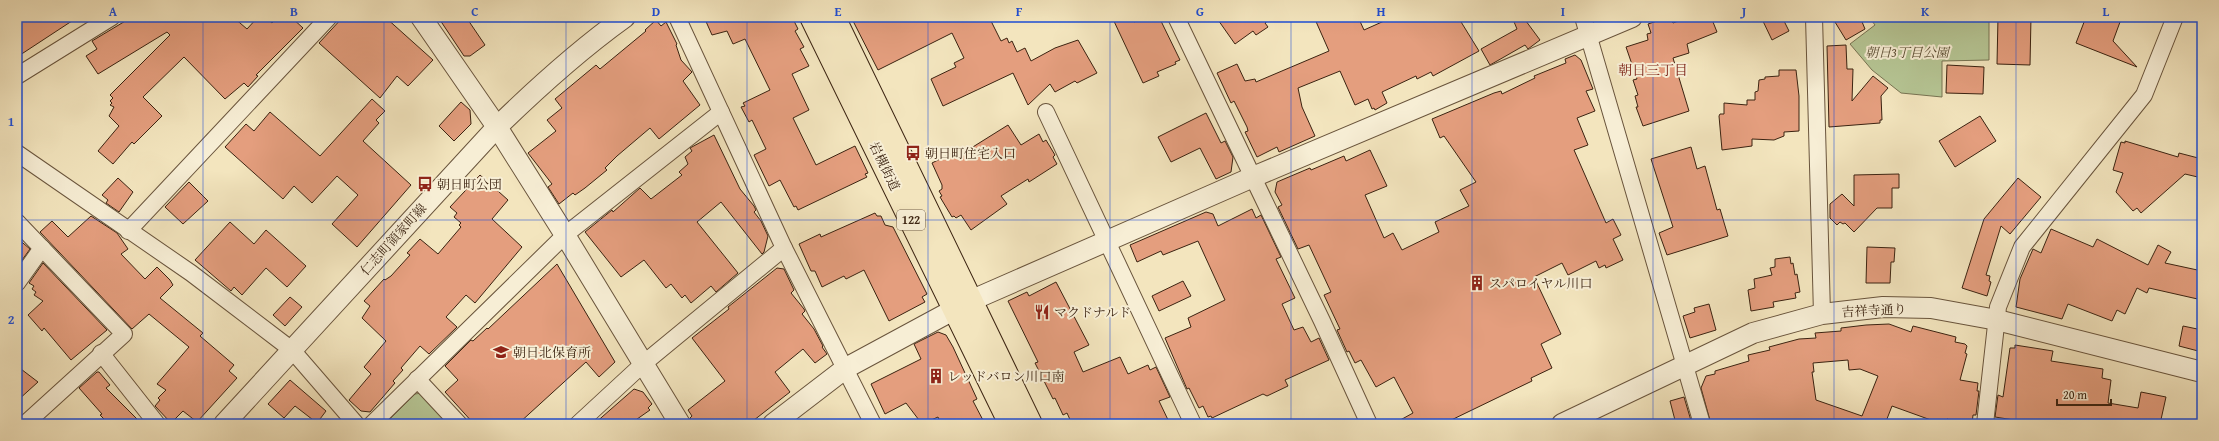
<svg xmlns="http://www.w3.org/2000/svg" width="2219" height="441" font-family="'Gentium Book Plus','Noto Serif JP',serif">
  <style>
    .green { fill: #b6c695; stroke: #787453 }
    .building { fill: #e49e7e; stroke: #3b2311; fill-rule: evenodd }
    .lines { fill: none; stroke-linecap: round; stroke-linejoin: round }
    .minor-casing { stroke: #69543c; stroke-width: 18 }
    .tertiary-casing { stroke: #69543c; stroke-width: 22 }
    .trunk-casing { stroke: #3b2311; stroke-width: 24 }
    .minor { stroke: #f7eed5; stroke-width: 16 }
    .tertiary { stroke: #f7eed5; stroke-width: 20 }
    .trunk { stroke: #f3e5be; stroke-width: 22 }
    .grid { fill: none; stroke: #1d4ed8; stroke-width: 1; stroke-opacity: 0.55 }
    .labels { text-anchor: middle; stroke-width: 4; stroke-linejoin: round; paint-order: stroke }
    .shield { fill: #f7eed5; stroke: #73604c; stroke-width: 1 }
    .shield-label { font-size: 12px; font-weight: bold; fill: #3b2311 }
    .park-label { font-size: 13px; font-style: italic; fill: #5a4c32; stroke: #f7eed5 }
    .poi-label { font-size: 13px; fill: #3b2311; stroke: #f7eed5; text-anchor: start }
    .street-label { font-size: 13px; fill: #3b2311; stroke: #f7eed5 }
    .neighbourhood-label { font-size: 14px; fill: #7a1f14; stroke: #f7eed5 }
    .neatline { fill: none; stroke: #1d4ed8; stroke-width: 1.5 }
    .grid-label { font-size: 13px; text-anchor: middle; font-weight: bold; fill: #1d4ed8 }
  </style>
  <rect width="100%" height="100%" fill="#f3e5be"/>
  <filter id="stains"><feTurbulence type="fractalNoise" baseFrequency=".005" numOctaves="4"/><feColorMatrix values="0 0 0 0 .2 0 0 0 0 .09 0 0 0 0 .02 0 0 0 .5 -.17"/></filter>
  <radialGradient id="worn" r=".72"><stop offset=".6" stop-color="#630" stop-opacity="0"/><stop offset="1" stop-color="#630" stop-opacity=".3"/></radialGradient>
  <!-- green -->
  <g class="green">
    <polygon points="1869,17 1989,17 1989,60 1942,61 1942,97 1901,93 1872,70 1850,44 1875,25"/>
    <polygon points="422,393 451,424 385,424 415,394"/>
  </g>
  <!-- building -->
  <g class="building">
    <polygon points="17,17 78,17 17,57"/>
    <polygon points="132,17 233,17 247,29 258,17 265,17 272,23 278,17 291,17 303,28 256,75 258,76 248,87 244,83 225,99 184,57 143,97 162,116 134,144 132,142 113,164 98,151 119,126 109,116 114,107 110,105 112,103 110,101 113,98 110,95 170,35 167,32 98,74 86,56 97,49 92,41"/>
    <polygon points="343,17 385,17 433,60 408,86 397,76 380,98 319,43"/>
    <polygon points="438,17 466,17 485,45 470,56 464,56"/>
    <polygon points="704,17 792,17 798,29 795,31 804,47 800,49 809,66 792,74 809,110 793,118 816,165 855,146 868,173 865,174 867,177 798,210 796,206 794,207 780,180 769,186 754,155 766,149 752,120 749,122 741,107 745,106 743,103 770,90 745,39 733,44 727,31 712,35"/>
    <polygon points="851,17 989,17 1001,41 1007,38 1009,43 1012,41 1017,52 1025,48 1031,61 1055,48 1078,40 1097,73 1077,83 1075,81 1055,92 1050,84 1028,105 1013,73 943,106 931,79 956,67 954,63 964,58 952,33 878,70"/>
    <polygon points="1112,17 1131,17 1134,22 1143,17 1159,17 1180,60 1175,62 1176,64 1157,72 1159,76 1143,83"/>
    <polygon points="1216,17 1273,17 1265,23 1268,27 1256,35 1253,31 1235,44"/>
    <polygon points="1314,17 1358,17 1364,30 1393,17 1458,17 1479,51 1433,76 1431,72 1417,79 1416,76 1382,92 1387,103 1375,110 1374,108 1372,109 1368,99 1355,105 1340,71 1298,88 1302,107 1315,136 1279,152 1277,147 1257,157 1245,132 1248,131 1247,127 1234,101 1231,103 1217,73 1237,64 1245,81 1255,79 1256,82 1329,51"/>
    <polygon points="1512,17 1523,17 1540,40 1528,49 1525,45 1490,65 1481,49 1517,29"/>
    <polygon points="1669,17 1673,23 1689,17 1711,17 1717,32 1687,44 1689,53 1673,58 1689,111 1643,126 1636,107 1638,107 1635,96 1638,95 1633,80 1637,79 1626,47 1648,40 1647,34 1651,33 1648,24"/>
    <polygon points="1761,17 1782,17 1789,31 1772,40"/>
    <polygon points="1843,17 1860,17 1865,29 1846,40 1835,22"/>
    <polygon points="1998,17 2031,17 2030,65 1997,64"/>
    <polygon points="2086,17 2119,17 2117,20 2120,22 2113,41 2137,67 2076,43"/>
    <polygon points="656,20 661,26 666,22 677,44 676,45 681,60 692,72 683,81 700,105 659,139 650,128 617,156 605,168 607,170 585,188 575,195 573,193 559,204 548,187 552,184 528,153 556,131 547,120 562,108 555,99 596,65 600,69 646,31 645,30"/>
    <polygon points="1846,45 1847,69 1853,69 1852,101 1873,76 1888,88 1881,96 1882,120 1880,120 1880,123 1829,127 1827,46"/>
    <polygon points="1575,55 1581,60 1593,89 1586,91 1595,111 1577,118 1588,145 1574,150 1606,223 1613,219 1621,235 1613,239 1623,260 1606,268 1605,265 1599,268 1596,261 1568,275 1562,263 1534,277 1561,334 1541,344 1552,368 1531,378 1532,381 1443,424 1393,424 1413,413 1394,377 1376,387 1361,360 1355,363 1349,351 1347,352 1337,330 1340,329 1324,295 1331,292 1309,245 1298,249 1278,207 1282,205 1275,192 1277,182 1310,168 1311,170 1344,156 1346,161 1370,150 1387,186 1365,195 1384,238 1393,233 1402,250 1439,232 1435,222 1469,206 1460,190 1476,182 1444,136 1440,138 1432,119 1494,93 1501,91 1502,94 1535,78 1534,76 1566,63 1565,59"/>
    <polygon points="1947,65 1984,67 1983,94 1946,93"/>
    <polygon points="1779,70 1796,70 1799,96 1799,131 1784,132 1784,136 1774,140 1752,139 1752,146 1722,150 1719,116 1720,114 1724,114 1724,103 1747,105 1747,100 1755,100 1755,92 1758,91 1759,80 1765,79 1765,77 1779,76"/>
    <polygon points="372,99 385,111 376,120 379,123 363,141 411,185 357,247 332,224 358,195 337,176 312,203 294,186 283,199 225,147 246,124 254,131 270,112 320,156"/>
    <polygon points="461,102 470,110 471,124 454,141 439,126"/>
    <polygon points="1206,113 1221,143 1225,141 1233,157 1231,172 1216,179 1200,148 1171,162 1158,137"/>
    <polygon points="1980,116 1996,141 1955,167 1939,141"/>
    <polygon points="1008,125 1021,145 1039,134 1043,142 1046,140 1055,155 1053,157 1057,164 1029,182 1028,179 1001,196 1007,204 971,230 961,215 956,218 954,216 952,217 940,197 942,196 939,191 942,189 942,185 932,163 958,150 960,155"/>
    <polygon points="714,135 740,189 754,206 756,210 754,212 761,221 768,236 764,252 762,254 721,202 697,222 738,273 716,292 711,286 691,303 685,295 682,298 671,284 666,288 644,260 621,277 585,232 612,210 613,212 640,188 651,199 682,175 679,172 688,164 685,157 692,151 690,148"/>
    <polygon points="2125,141 2178,157 2179,153 2202,159 2202,178 2185,174 2141,213 2137,208 2133,211 2116,192 2123,173 2113,170 2121,142 2125,143"/>
    <polygon points="1691,147 1697,169 1705,166 1717,210 1720,209 1728,236 1667,255 1659,233 1673,227 1651,159"/>
    <polygon points="1899,174 1899,188 1892,188 1892,208 1877,208 1854,232 1845,223 1843,224 1840,222 1837,225 1830,218 1830,204 1842,194 1854,206 1854,175"/>
    <polygon points="480,175 508,200 492,219 522,247 475,303 466,295 446,317 457,327 429,354 420,346 401,368 403,370 393,381 395,383 370,412 361,411 349,400 371,374 364,367 386,341 362,318 370,306 364,301 384,279 385,280 391,276 410,255 407,253 420,239 438,254 461,227 459,225 461,223 454,217 457,213 450,207"/>
    <polygon points="118,178 133,192 119,212 106,203 108,200 102,195"/>
    <polygon points="2018,178 2041,197 2010,234 2001,226 1986,275 1990,276 1989,281 1991,282 1987,296 1962,288 1984,219"/>
    <polygon points="189,182 208,201 183,224 165,207"/>
    <polygon points="1252,209 1256,218 1261,215 1281,257 1276,259 1295,298 1282,304 1294,330 1303,327 1311,342 1319,338 1329,360 1285,380 1288,386 1267,396 1263,394 1212,418 1211,416 1208,417 1203,406 1199,408 1189,388 1187,389 1165,338 1191,327 1188,318 1225,300 1198,241 1163,255 1161,251 1137,262 1130,245 1206,212 1213,214 1218,226"/>
    <polygon points="875,213 877,216 881,216 885,225 893,227 927,294 922,297 925,302 889,321 864,270 846,279 844,276 822,287 815,271 811,271 799,244 820,234 821,237"/>
    <polygon points="91,216 117,233 128,249 121,254 145,279 157,267 170,280 173,285 160,298 203,333 200,336 234,365 229,371 237,378 197,422 183,411 171,423 155,406 160,400 158,398 166,390 157,384 189,347 149,314 132,329 40,232 52,221 68,237"/>
    <polygon points="230,222 254,244 266,230 306,266 287,287 266,268 242,295 234,287 231,291 195,260"/>
    <polygon points="2051,229 2093,247 2097,239 2148,265 2158,245 2171,252 2165,263 2202,271 2202,300 2149,288 2147,293 2137,288 2125,314 2117,310 2112,321 2068,304 2062,319 2016,307 2020,279 2033,249 2041,253"/>
    <polygon points="17,238 30,249 17,267"/>
    <polygon points="1867,247 1895,248 1894,262 1891,262 1890,283 1866,283"/>
    <polygon points="1790,257 1791,264 1793,263 1795,275 1797,274 1800,292 1795,293 1796,298 1773,302 1774,307 1751,311 1748,290 1755,288 1754,279 1772,275 1770,268 1775,267 1775,259"/>
    <polygon points="43,263 107,330 71,360 44,328 42,331 28,315 43,301 34,295 36,292 32,289 34,286 29,283"/>
    <polygon points="557,264 615,362 599,377 586,362 518,424 474,424 445,392 458,380 445,366 471,340 473,341 487,328 488,329"/>
    <polygon points="777,268 784,269 794,290 791,293 804,309 805,311 802,314 814,329 823,346 822,347 827,354 815,363 803,349 775,372 790,392 749,424 691,424 690,418 692,416 688,410 725,381 692,338 729,309 728,307"/>
    <polygon points="1183,281 1191,296 1159,311 1152,296"/>
    <polygon points="1056,282 1089,345 1074,352 1083,372 1120,357 1128,374 1148,365 1150,370 1156,367 1170,397 1159,401 1170,424 1072,424 1067,413 1063,415 1055,398 1053,399 1035,363 1038,362 1008,301 1027,292 1029,296"/>
    <polygon points="290,297 302,307 285,326 273,315"/>
    <polygon points="1709,304 1716,330 1690,338 1683,316 1695,312 1694,308"/>
    <path d="M 1889,324 L 1911,332 L 1913,326 L 1956,337 L 1955,342 L 1965,344 L 1967,346 L 1965,353 L 1967,354 L 1960,380 L 1978,383 L 1977,391 L 1979,391 L 1976,415 L 1973,415 L 1972,424 L 1962,424 L 1947,419 L 1946,424 L 1942,424 L 1892,406 L 1885,424 L 1711,424 L 1701,388 L 1706,376 L 1715,374 L 1715,371 L 1749,361 L 1748,355 L 1770,350 L 1769,347 L 1799,339 L 1816,338 L 1815,333 L 1841,331 L 1841,328 L 1866,325 ZM 1848,360 L 1849,370 L 1860,369 L 1878,376 L 1862,416 L 1816,400 L 1812,372 L 1814,372 L 1813,363 Z"/>
    <polygon points="2183,326 2202,330 2202,352 2179,346"/>
    <polygon points="938,332 946,335 953,347 977,399 973,401 985,424 941,424 938,417 922,424 906,403 885,414 871,384 921,359 914,344"/>
    <polygon points="2015,345 2053,351 2051,361 2103,369 2102,378 2111,380 2108,403 2138,408 2141,392 2166,397 2160,424 2022,424 2014,423 2014,420 1995,417 1998,395 2003,397 2010,348 2015,348"/>
    <polygon points="17,366 38,382 17,401"/>
    <polygon points="97,372 99,372 110,385 106,388 142,424 109,424 100,415 102,414 79,388"/>
    <polygon points="290,380 326,411 317,423 295,406 284,418 268,404"/>
    <polygon points="634,389 643,392 652,404 648,408 650,410 630,424 594,424"/>
    <polygon points="1684,397 1692,424 1676,424 1670,401"/>
  </g>
  <g class="lines">
    <defs>
      <g id="minor">
        <polyline points="677,17 784,248 873,424"/>
        <polyline points="1176,17 1322,321 1369,424"/>
        <polyline points="1583,17 1702,424"/>
        <polyline points="1814,17 1822,314"/>
        <polyline points="17,76 112,17"/>
        <polyline points="1046,112 1193,424"/>
        <polyline points="17,153 191,273 292,350 356,424"/>
        <polyline points="17,222 124,334 25,424"/>
        <polyline points="128,231 329,17"/>
        <polyline points="17,283 42,248"/>
        <polyline points="101,353 157,424"/>
        <polyline points="417,379 459,424"/>
        <polyline points="372,424 565,235 721,112"/>
        <polyline points="578,424 643,364 784,248"/>
        <polyline points="1985,424 1998,307 2022,247 2144,95 2175,17"/>
      </g>
      <g id="tertiary">
        <polyline points="421,17 497,127 565,235 680,424"/>
        <path d="M 224,424 L 497,127 C 537,88 579,50 625,17"/>
        <polyline points="773,424 846,368 970,301 1253,177 1632,17"/>
        <polyline points="1562,424 1753,333 1822,314 1883,307 1931,308 1997,320 2202,372"/>
      </g>
      <g id="trunk">
        <polyline points="811,17 1010,424"/>
        <polyline points="834,17 1031,424"/>
      </g>
    </defs>
    <!-- minor casing -->
    <use href="#minor" class="minor-casing"/>
    <!-- tertiary casing -->
    <use href="#tertiary" class="tertiary-casing"/>
    <!-- trunk casing -->
    <use href="#trunk" class="trunk-casing"/>
    <!-- minor -->
    <use href="#minor" class="minor"/>
    <!-- tertiary -->
    <use href="#tertiary" class="tertiary"/>
    <!-- trunk -->
    <use href="#trunk" class="trunk"/>
  </g>
  <!-- grid -->
  <path class="grid" d="M 203,17 L 203,424M 384,17 L 384,424M 566,17 L 566,424M 747,17 L 747,424M 928,17 L 928,424M 1110,17 L 1110,424M 1291,17 L 1291,424M 1472,17 L 1472,424M 1653,17 L 1653,424M 1834,17 L 1834,424M 2016,17 L 2016,424M 17,220 L 2202,220"/>
  <!-- icons -->
  <defs>
    <symbol id="bus-bare" viewBox="-9 -9 18 18"><path d="M-5-6H5V4H4V6H2V4H-2V6H-4V4H-5ZM-3.5-4V0h7V-4ZM-3.5 1.2v1.5H-2V1.2ZM2 1.2v1.5H3.5V1.2Z" fill="#8f2418" stroke="#f7eed5" stroke-width="2.5" paint-order="stroke"/></symbol>
    <symbol id="building-bare" viewBox="-9 -9 18 18"><path d="M-4-6H4V6H1V3H-1V6H-4ZM-2.5-4.3h1.7v1.8h-1.7ZM.8-4.3h1.7v1.8H.8ZM-2.5-1h1.7V.8h-1.7ZM.8-1h1.7V.8H.8Z" fill="#8f2418" stroke="#f7eed5" stroke-width="2.5" paint-order="stroke"/></symbol>
    <symbol id="restaurant-bare" viewBox="-9 -9 18 18"><path d="M-5-6h1v4h1v-4h1v4h1v-4h1v5L-1.5 .5V6h-2V.5L-5-1ZM5-6V6H3V1.5H1.5Q1.5-4 5-6Z" fill="#8f2418" stroke="#f7eed5" stroke-width="2.5" paint-order="stroke"/></symbol>
    <symbol id="school-bare" viewBox="-9 -9 18 18"><path d="M0-5L7-2L0 1L-7-2ZM-4 1L0 2.5L4 1V4Q0 6-4 4Z" fill="#8f2418" stroke="#f7eed5" stroke-width="2.5" paint-order="stroke"/></symbol>
  </defs>
  <g fill-rule="evenodd">
    <use href="#bus-bare" x="902" y="142" width="22" height="22"/>
    <use href="#bus-bare" x="414" y="173" width="22" height="22"/>
    <use href="#building-bare" x="1466" y="272" width="22" height="22"/>
    <use href="#restaurant-bare" x="1031" y="301" width="22" height="22"/>
    <use href="#school-bare" x="490" y="341" width="22" height="22"/>
    <use href="#building-bare" x="925" y="365" width="22" height="22"/>
  </g>
  <g class="labels">
    <!-- shield labels -->
    <rect class="shield" x="897" y="210" width="28" height="20" rx="3"/>
    <g class="shield-label">
      <text x="911" y="224">122</text>
    </g>
    <!-- park labels -->
    <g class="park-label">
      <text x="1907" y="57">朝日3丁目公園</text>
    </g>
    <!-- poi labels -->
    <g class="poi-label">
      <text x="925" y="158">朝日町住宅入口</text>
      <text x="437" y="189">朝日町公団</text>
      <text x="1489" y="288">スパロイヤル川口</text>
      <text x="1054" y="317">マクドナルド</text>
      <text x="513" y="357">朝日北保育所</text>
      <text x="948" y="381">レッドバロン川口南</text>
    </g>
    <!-- street labels -->
    <g class="street-label">
      <text transform="translate(885 166) rotate(64)" y="5">岩槻街道</text>
      <text transform="translate(393 239) rotate(-48)" y="5">仁志町領家町線</text>
      <text transform="translate(1874 310) rotate(-3)" y="5">吉祥寺通り</text>
    </g>
    <!-- neighbourhood labels -->
    <g class="neighbourhood-label">
      <text x="1653" y="75">朝日三丁目</text>
    </g>
  </g>
  <!-- margin -->
  <rect width="2219" height="441" fill="none" stroke="#f3e5be" stroke-width="44"/>
  <!-- scale -->
  <path d="M2057 399v6h54v-6" fill="none" stroke="#3b2311" stroke-width="2"/>
  <text x="2063" y="399" font-size="12" fill="#3b2311" stroke="#f7eed5" stroke-width="3" paint-order="stroke">20 m</text>
  <rect x="22" y="22" width="2175" height="397" class="neatline"/>
  <g class="grid-label">
    <text x="113" y="16">A</text>
    <text x="294" y="16">B</text>
    <text x="475" y="16">C</text>
    <text x="656" y="16">D</text>
    <text x="838" y="16">E</text>
    <text x="1019" y="16">F</text>
    <text x="1200" y="16">G</text>
    <text x="1381" y="16">H</text>
    <text x="1563" y="16">I</text>
    <text x="1744" y="16">J</text>
    <text x="1925" y="16">K</text>
    <text x="2106" y="16">L</text>
    <text x="11" y="126">1</text>
    <text x="11" y="324">2</text>
  </g>
  <rect width="100%" height="100%" filter="url(#stains)"/>
  <rect width="100%" height="100%" fill="url(#worn)"/>
</svg>
